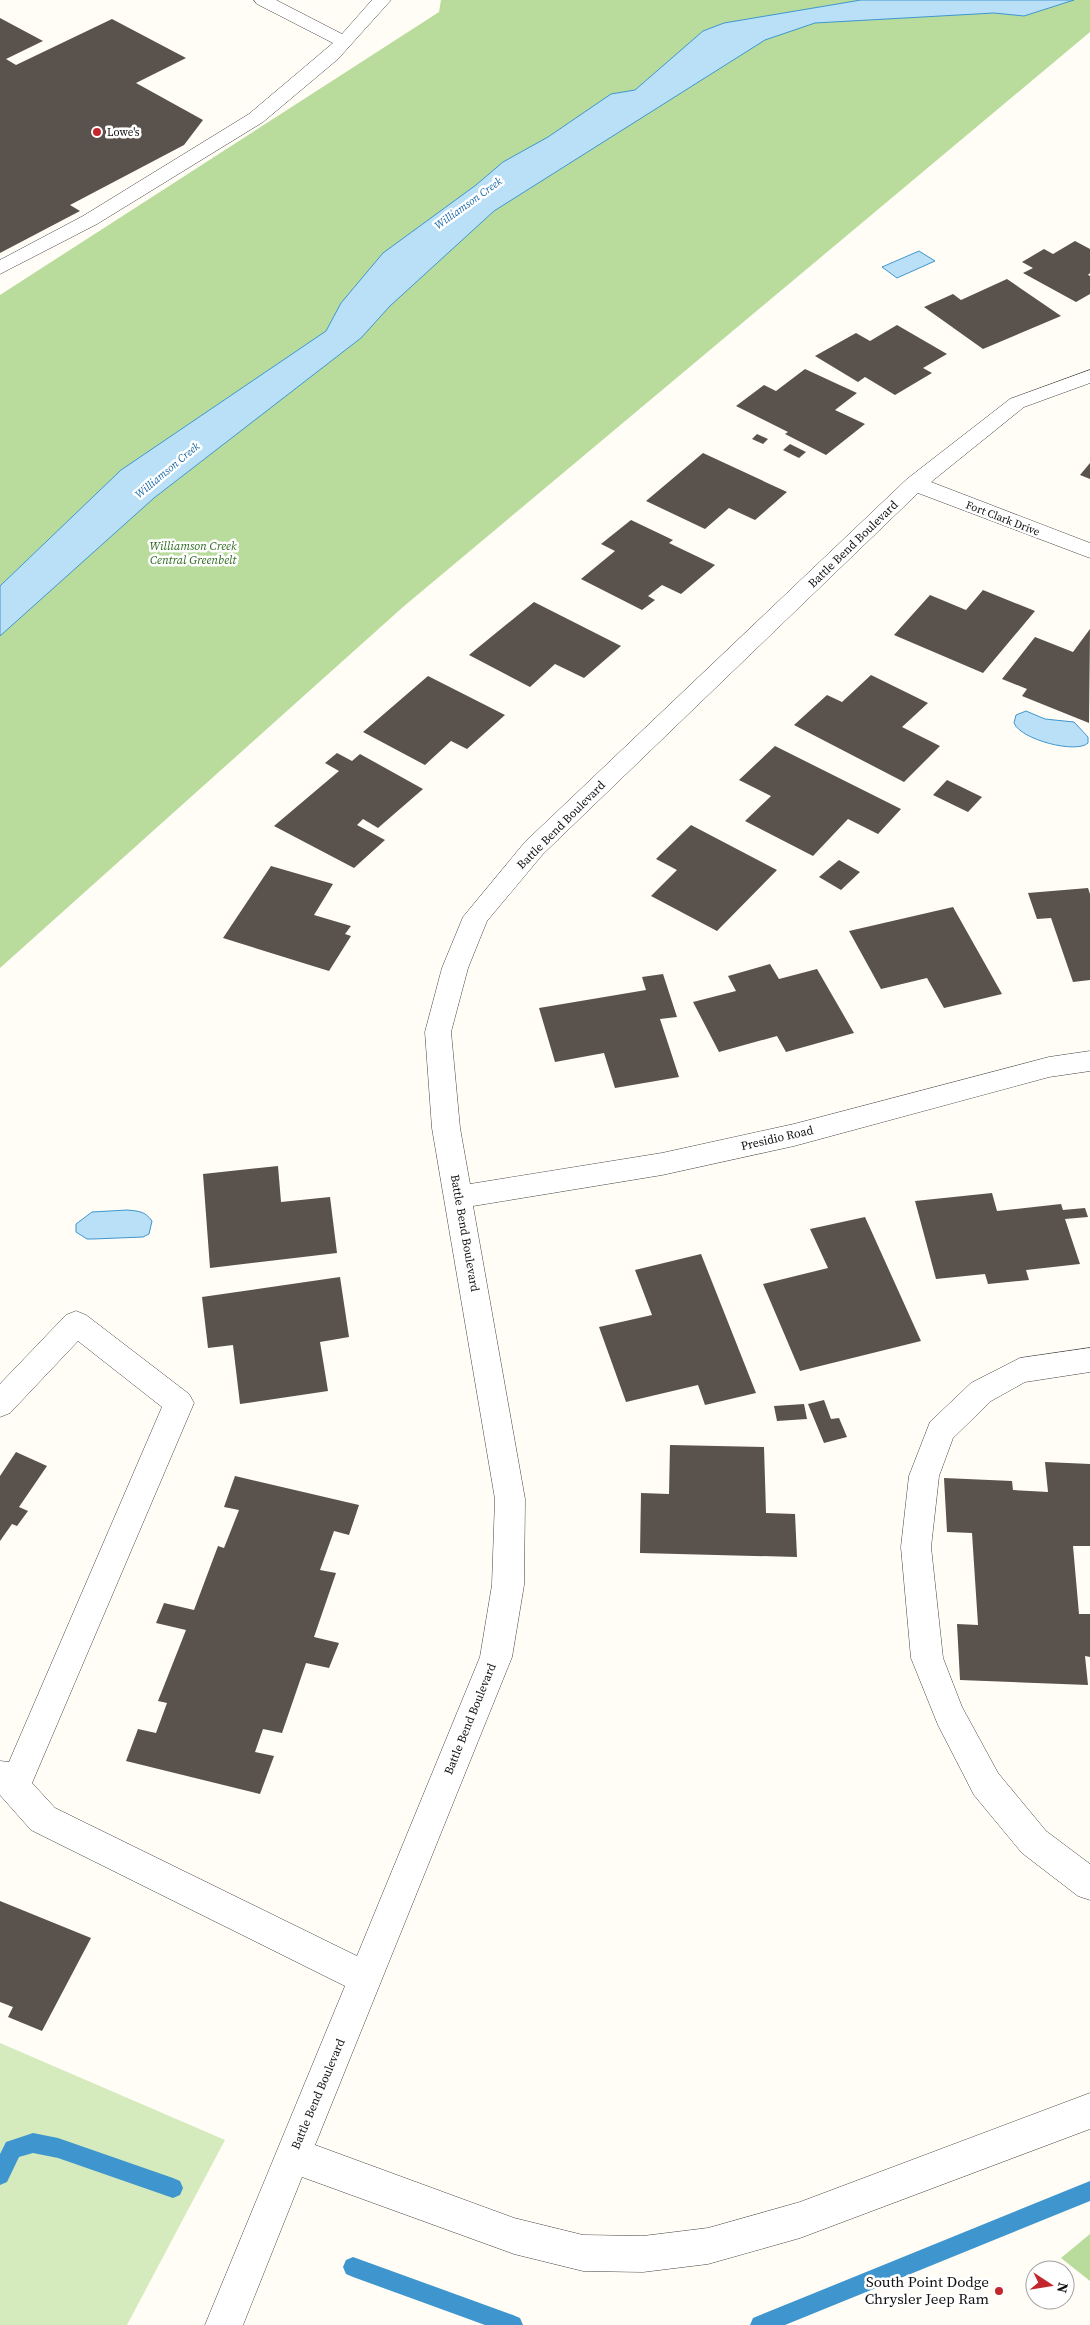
<svg xmlns="http://www.w3.org/2000/svg" width="1090" height="2325" font-family="'Source Serif 4',serif">
  <style>
    .green { fill: #d5ebbd }
    .forest { fill: #b9dc9c }
    .water { fill: #b9e0f7; stroke: #3f96cf }
    .lines { fill: none; stroke-linecap: round; stroke-linejoin: round }
    .stream { fill: #3f96cf; fill-rule: evenodd }
    .building { fill: #5a524d }
    .minor-casing { stroke: #444; stroke-width: 1 }
    .minor { fill: #fff; fill-rule: evenodd }
    .poi-dot { fill: #c4262e; stroke: #fff; stroke-width: 2 }
    .labels { text-anchor: middle; stroke-width: 5; stroke-linejoin: round; paint-order: stroke }
    .far-poi-label { font-size: 11px; fill: #111; stroke: #fff; text-anchor: start }
    .far-water-label { font-size: 11px; font-style: italic; fill: #1768a6; stroke: #fff }
    .far-street-label { font-size: 11px; fill: #111; stroke: #fff }
    .street-label { font-size: 12px; fill: #111; stroke: #fff }
    .park-label { font-size: 12px; font-style: italic; fill: #2f6b1f; stroke: #fff }
    .near-poi-label { font-size: 15px; fill: #111; stroke: #fff; text-anchor: end }
  </style>
  <rect width="100%" height="100%" fill="#fffdf5"/>
  <!-- green -->
  <polygon class="green" points="0,2043 225,2140 127,2325 0,2325"/>
  <!-- forest -->
  <g class="forest">
    <polygon points="441,0 1090,0 1090,32 403,607 0,968 0,295 439,12"/>
    <polygon points="1090,2234 1090,2281 1061,2258"/>
  </g>
  <!-- water -->
  <g class="water">
    <polygon points="861,0 1074,0 1024,16 994,13 815,23 765,40 494,211 390,306 361,338 154,498 0,636 0,586 121,470 326,331 341,303 383,253 476,185 503,162 548,137 611,94 635,90 703,31 724,23"/>
    <polygon points="919,251 935,261 897,278 882,267"/>
    <path d="M 1026,711 L 1045,719 L 1074,722 L 1088,737 L 1088,743 C 1077,754 1021,740 1014,723 L 1016,715 Z"/>
    <path d="M 127,1210 C 138,1211 145,1211 152,1221 L 149,1234 L 143,1237 L 93,1239 L 87,1239 L 76,1232 L 76,1224 L 92,1212 Z"/>
  </g>
  <g class="lines">
    <!-- stream -->
    <g class="stream">
      <polygon points="33,2133 58,2138 173,2178 180,2181 183,2188 180,2195 173,2198 58,2158 33,2153 19,2157 7,2182 0,2185 0,2154 6,2142"/>
      <polygon points="1090,2181 1090,2201 785,2325 750,2325 753,2318"/>
      <polygon points="353,2257 513,2315 520,2318 523,2325 485,2325 353,2277 346,2274 343,2267 346,2260"/>
    </g>
  </g>
  <!-- building -->
  <g class="building">
    <polygon points="0,18 43,41 6,59 16,65 112,19 186,58 136,83 203,120 184,145 70,205 80,211 0,253"/>
    <polygon points="1075,241 1090,249 1090,273 1088,275 1090,276 1090,294 1076,302 1023,273 1033,268 1022,262 1044,249 1053,254"/>
    <polygon points="1007,279 1061,316 983,349 924,307 953,294 961,300"/>
    <polygon points="897,325 947,354 923,368 932,373 895,395 865,377 858,382 815,356 856,333 870,341"/>
    <polygon points="805,369 857,393 835,410 865,424 826,455 785,434 788,432 736,406 764,385 776,391"/>
    <polygon points="757,434 768,439 763,444 752,439"/>
    <polygon points="790,444 806,452 799,458 783,450"/>
    <polygon points="703,453 787,492 755,520 729,508 705,529 646,501"/>
    <polygon points="1090,463 1090,479 1080,475"/>
    <polygon points="631,520 673,540 669,543 715,565 681,594 662,585 648,596 655,600 642,610 581,579 615,551 601,544"/>
    <polygon points="983,590 1035,611 983,673 894,635 930,595 966,610"/>
    <polygon points="534,602 621,646 584,678 555,664 530,687 469,655"/>
    <polygon points="1090,629 1089,723 1022,696 1027,689 1002,679 1035,637 1073,652"/>
    <polygon points="871,675 928,703 902,727 940,746 904,782 794,725 827,695 842,702"/>
    <polygon points="428,676 505,715 467,749 451,741 425,765 363,732"/>
    <polygon points="775,746 901,809 878,834 848,819 813,856 745,821 771,796 739,780"/>
    <polygon points="337,753 352,761 360,754 423,789 378,828 363,819 357,825 385,840 354,868 274,826 339,771 325,763"/>
    <polygon points="947,780 982,797 968,812 933,795"/>
    <polygon points="691,825 777,870 717,931 651,896 677,870 656,859"/>
    <polygon points="839,860 860,872 841,890 819,877"/>
    <polygon points="271,866 333,884 314,915 351,926 345,934 351,936 329,971 223,938"/>
    <polygon points="1088,888 1090,894 1090,980 1073,982 1051,918 1037,919 1028,893"/>
    <polygon points="953,907 1002,994 944,1008 927,978 881,989 849,931"/>
    <polygon points="770,964 779,979 817,969 854,1033 786,1052 777,1036 719,1052 693,1002 736,991 728,976"/>
    <polygon points="663,974 677,1017 660,1019 679,1077 615,1088 604,1053 555,1062 539,1008 646,990 642,977"/>
    <polygon points="278,1166 281,1202 330,1197 337,1253 210,1268 203,1174"/>
    <polygon points="992,1193 997,1211 1061,1204 1063,1210 1085,1208 1088,1217 1065,1219 1080,1264 1026,1270 1029,1280 988,1284 985,1274 936,1279 915,1201"/>
    <polygon points="865,1217 921,1341 800,1371 763,1284 828,1268 810,1229"/>
    <polygon points="701,1254 756,1393 705,1405 698,1385 626,1402 599,1327 652,1315 635,1270"/>
    <polygon points="340,1277 349,1337 320,1342 328,1391 240,1404 233,1345 208,1348 202,1297"/>
    <polygon points="824,1400 831,1419 839,1418 847,1437 824,1443 808,1404"/>
    <polygon points="804,1404 807,1419 777,1421 774,1406"/>
    <polygon points="670,1445 764,1447 766,1513 795,1514 797,1557 640,1553 641,1493 669,1494"/>
    <polygon points="16,1452 47,1466 19,1507 28,1511 17,1526 12,1524 0,1541 0,1476"/>
    <polygon points="1045,1462 1090,1464 1090,1546 1073,1546 1079,1614 1090,1614 1090,1657 1085,1656 1088,1685 960,1680 957,1624 978,1625 972,1533 947,1532 944,1478 1012,1481 1013,1490 1048,1492"/>
    <polygon points="235,1476 359,1505 349,1535 334,1531 320,1570 336,1573 314,1637 339,1643 329,1668 306,1663 282,1733 263,1729 255,1752 274,1756 260,1794 126,1761 138,1729 156,1733 167,1703 158,1701 186,1630 156,1623 164,1603 194,1610 218,1546 224,1548 239,1510 224,1507"/>
    <polygon points="0,1901 91,1938 42,2031 8,2017 13,2007 0,2002"/>
  </g>
  <g class="lines">
    <defs>
      <g id="minor">
        <polygon points="254,0 276,0 342,34 372,0 391,0 338,59 263,122 97,224 0,274 0,260 83,216 249,114 333,43 257,4"/>
        <polygon points="1090,370 1090,383 1024,407 931,482 1090,543 1090,558 918,493 543,854 487,921 468,968 451,1032 460,1128 470,1184 662,1153 794,1124 1049,1057 1090,1051 1090,1071 1049,1077 794,1146 662,1175 473,1206 525,1499 524,1585 512,1657 315,2145 514,2218 583,2235 643,2236 708,2228 800,2202 1090,2093 1090,2129 800,2238 708,2264 643,2272 583,2271 514,2254 302,2177 243,2325 205,2325 345,1986 31,1830 0,1795 0,1761 9,1762 162,1407 78,1341 10,1413 0,1417 0,1384 66,1315 76,1311 86,1315 189,1394 194,1403 32,1783 55,1808 357,1956 480,1657 492,1585 495,1499 432,1128 425,1032 442,968 463,917 525,842 907,479 1010,399"/>
        <polygon points="1090,1348 1090,1372 1025,1382 991,1401 953,1438 939,1476 931,1547 943,1658 962,1707 998,1773 1046,1831 1090,1864 1090,1900 1078,1896 1022,1853 974,1795 938,1725 911,1658 901,1547 909,1476 930,1422 971,1383 1020,1358"/>
      </g>
    </defs>
    <!-- minor casing -->
    <use href="#minor" class="minor-casing"/>
    <!-- minor -->
    <use href="#minor" class="minor"/>
  </g>
  <!-- markers -->
  <g class="poi-dot">
    <circle cx="97" cy="132" r="5"/>
    <circle cx="999" cy="2291" r="5"/>
  </g>
  <g class="labels">
    <!-- far-poi labels -->
    <g class="far-poi-label">
      <text x="107" y="136">Lowe's</text>
    </g>
    <!-- far-water labels -->
    <g class="far-water-label">
      <text transform="translate(468 203) rotate(-36)" y="4">Williamson Creek</text>
      <text transform="translate(167 470) rotate(-40)" y="4">Williamson Creek</text>
    </g>
    <!-- far-street labels -->
    <g class="far-street-label">
      <text transform="translate(1003 518) rotate(21)" y="4">Fort Clark Drive</text>
    </g>
    <!-- street labels -->
    <g class="street-label">
      <text transform="translate(853 544) rotate(-44)" y="4">Battle Bend Boulevard</text>
      <text transform="translate(561 825) rotate(-45)" y="4">Battle Bend Boulevard</text>
      <text transform="translate(777 1138) rotate(-13)" y="4">Presidio Road</text>
      <text transform="translate(465 1233) rotate(80)" y="4">Battle Bend Boulevard</text>
      <text transform="translate(470 1719) rotate(-68)" y="4">Battle Bend Boulevard</text>
      <text transform="translate(318 2094) rotate(-67)" y="4">Battle Bend Boulevard</text>
    </g>
    <!-- park labels -->
    <g class="park-label">
      <text x="193" y="550">Williamson Creek<tspan x="193" dy="14">Central Greenbelt</tspan></text>
    </g>
    <!-- near-poi labels -->
    <g class="near-poi-label">
      <text x="989" y="2287">South Point Dodge<tspan x="989" dy="17">Chrysler Jeep Ram</tspan></text>
    </g>
  </g>
  <!-- north arrow -->
  <g transform="translate(1050 2285) rotate(102)"><circle r="24" fill="#ffffff" stroke="#a0a0a0"/>
  <path d="M0-4L9 19L0 12L-9 19Z" fill="#c4262e"/>
  <text y="-8" font-size="14" font-weight="bold" text-anchor="middle" fill="#111111">N</text>
  </g>
</svg>
